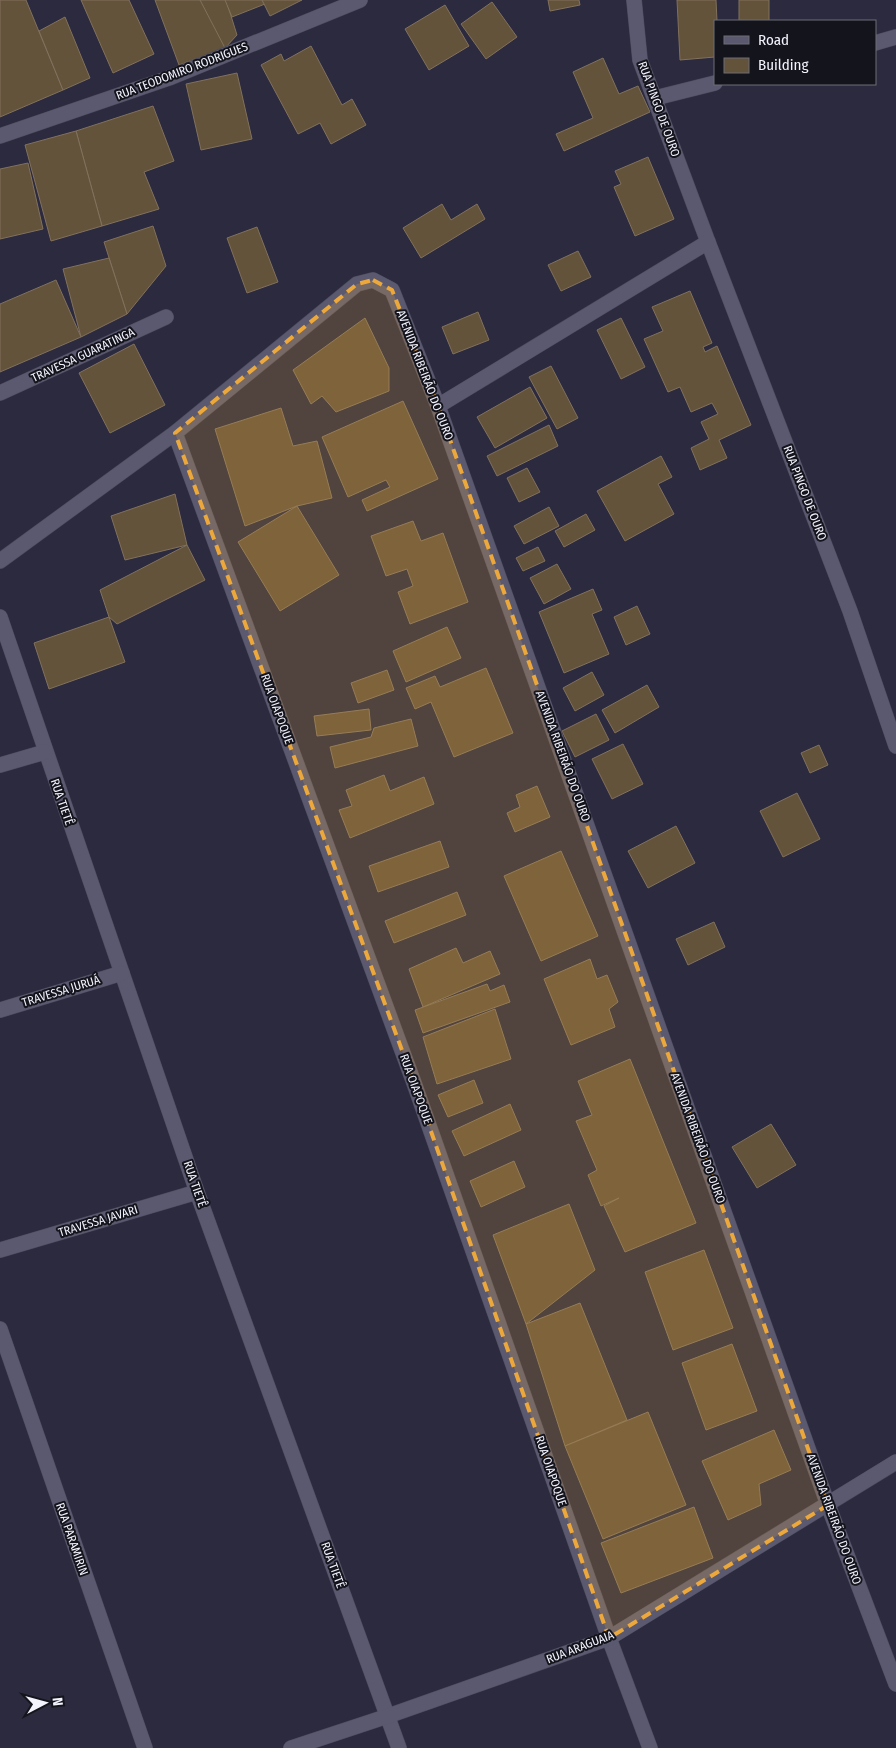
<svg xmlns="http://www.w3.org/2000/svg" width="896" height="1748" font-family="'Fira Sans Condensed',sans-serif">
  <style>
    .building { fill: #64533b; stroke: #81715d }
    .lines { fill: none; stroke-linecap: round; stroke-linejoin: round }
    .minor-casing { stroke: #4a4859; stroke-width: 16 }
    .minor { stroke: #5a5970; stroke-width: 15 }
    .marked { fill: #eda83b; fill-opacity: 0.2; stroke: #eda83b; stroke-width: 4; stroke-dasharray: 10 6; stroke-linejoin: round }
    .labels { text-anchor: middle; stroke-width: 4; stroke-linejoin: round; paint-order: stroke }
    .street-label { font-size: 12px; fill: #f3f3fe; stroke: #14141d }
  </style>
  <rect width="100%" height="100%" fill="#2b2a3e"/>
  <!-- building -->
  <g class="building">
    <polygon points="0,0 26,0 63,90 0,117"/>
    <polygon points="81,0 129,0 154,54 113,73"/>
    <polygon points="155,0 207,0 225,48 179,65"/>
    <polygon points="200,0 226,0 237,35 225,48"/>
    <polygon points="225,0 264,0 265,4 232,17"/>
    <polygon points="262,0 302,0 270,16"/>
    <polygon points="548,0 579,0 580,5 550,11"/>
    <polygon points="677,0 716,0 717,21 715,21 715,57 680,60"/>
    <rect x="739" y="0" width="30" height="21"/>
    <polygon points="492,2 517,37 486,59 461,24"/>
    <polygon points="445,5 469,46 429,70 405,29"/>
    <polygon points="65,17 90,78 63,90 39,31"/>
    <polygon points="311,46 342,105 352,99 366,125 331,144 320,123 298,134 261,65 281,54 284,61"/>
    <polygon points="603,58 619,94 638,86 650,112 564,151 556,134 593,118 573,72"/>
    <polygon points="237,73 252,139 201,150 186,84"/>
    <polygon points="153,106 174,161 144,172 159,209 102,226 76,131"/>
    <polygon points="76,131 102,226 51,241 25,145"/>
    <polygon points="648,157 674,219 635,236 614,187 621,184 615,171"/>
    <polygon points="28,163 43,229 0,239 0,169"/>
    <polygon points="442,204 451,220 477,204 485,219 421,258 403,228"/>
    <polygon points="153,226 166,266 127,314 104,242"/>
    <polygon points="257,227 278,282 247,293 227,238"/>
    <polygon points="578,251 591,277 561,291 548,265"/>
    <polygon points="109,258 127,314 81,337 63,269"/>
    <polygon points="56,280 81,337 0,372 0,304"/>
    <polygon points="690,291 712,343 703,347 705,352 717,346 751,425 719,440 727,458 700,470 691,448 709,439 701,422 718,414 712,403 691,412 680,387 668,392 644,339 663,331 652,307"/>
    <polygon points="478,312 489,340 453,354 442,327"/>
    <polygon points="365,318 389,368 389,391 336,412 322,396 311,404 293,370"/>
    <polygon points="621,318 645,367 621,379 597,330"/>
    <polygon points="134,344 165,405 110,433 79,373"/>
    <polygon points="551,366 578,418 557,429 529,377"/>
    <polygon points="530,387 547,418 495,448 477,417"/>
    <polygon points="403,401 438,479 367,511 362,500 390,487 386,480 348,497 322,437"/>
    <polygon points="281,408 293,446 317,441 332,498 297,506 245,526 215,429"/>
    <polygon points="549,425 558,446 497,476 487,456"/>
    <polygon points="661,456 672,477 658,484 674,514 625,541 597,491"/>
    <polygon points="527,468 540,492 519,502 507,478"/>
    <polygon points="175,494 187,545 125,560 111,516"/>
    <polygon points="297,506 339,575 280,611 238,542"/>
    <polygon points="549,507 559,526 524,544 514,526"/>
    <polygon points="586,514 595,530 564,547 555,531"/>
    <polygon points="413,521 421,541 443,533 468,602 410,624 398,592 413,586 407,569 386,576 371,536"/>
    <polygon points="187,545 205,580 117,624 109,617 100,590"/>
    <polygon points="538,547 545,561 523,571 516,558"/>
    <polygon points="557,564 571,589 544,604 530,578"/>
    <polygon points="593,589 602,610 592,614 609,654 564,673 539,612"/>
    <polygon points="637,606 650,634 626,645 614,617"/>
    <polygon points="109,617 125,662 49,689 34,643"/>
    <polygon points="447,627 461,658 406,682 393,651"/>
    <polygon points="486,668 513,733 454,757 431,702 415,709 406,688 435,676 440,687"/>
    <polygon points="387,670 394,690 358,703 351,683"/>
    <polygon points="592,672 604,695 575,711 563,688"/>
    <polygon points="647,685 659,707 615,733 602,710"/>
    <polygon points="369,709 371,730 317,736 314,716"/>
    <polygon points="596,714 609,740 575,757 562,731"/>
    <polygon points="411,719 418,746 335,768 330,747 371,737 374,728"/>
    <polygon points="623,744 643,784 612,799 592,759"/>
    <polygon points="819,745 828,765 810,773 801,753"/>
    <polygon points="384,775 390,791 424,777 434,804 350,838 339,810 352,806 346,790"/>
    <polygon points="537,786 550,817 515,832 507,813 520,807 516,795"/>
    <polygon points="797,793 820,839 783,857 760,811"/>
    <polygon points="676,826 695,863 648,888 628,851"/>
    <polygon points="440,841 449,867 378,892 369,866"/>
    <polygon points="561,851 598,936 541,961 504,876"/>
    <polygon points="457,892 466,915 394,943 385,921"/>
    <polygon points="714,922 725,947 688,965 676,939"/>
    <polygon points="456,948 463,963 490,951 500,974 423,1007 409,969"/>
    <polygon points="590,959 597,979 607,975 618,1002 609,1009 615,1027 571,1045 544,979"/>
    <polygon points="487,984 490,991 504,985 510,1002 423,1033 415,1010"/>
    <polygon points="495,1009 511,1059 437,1084 423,1037"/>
    <polygon points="630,1059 696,1223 625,1252 604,1206 619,1198 601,1206 588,1175 597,1170 576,1121 592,1115 578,1081"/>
    <polygon points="474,1080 483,1103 448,1117 438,1095"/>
    <polygon points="510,1104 521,1130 464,1156 452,1131"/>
    <polygon points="771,1124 796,1165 757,1188 732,1147"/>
    <polygon points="514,1161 525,1187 481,1207 470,1181"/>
    <polygon points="569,1204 595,1270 526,1324 493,1235"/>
    <polygon points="704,1250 733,1328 673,1350 645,1272"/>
    <polygon points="580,1303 627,1420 565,1446 526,1324"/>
    <polygon points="732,1344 757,1411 706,1430 682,1363"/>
    <polygon points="648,1412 686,1505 603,1539 565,1446"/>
    <polygon points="774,1430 791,1470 759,1484 761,1505 728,1520 702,1461"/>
    <polygon points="694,1507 713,1558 621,1593 601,1543"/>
  </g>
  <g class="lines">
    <defs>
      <g id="minor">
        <polyline points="634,0 640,60 708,242"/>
        <polyline points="875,43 896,37"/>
        <polyline points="655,98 715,83"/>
        <polyline points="0,136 169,78 360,0"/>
        <polyline points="0,393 166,317"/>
        <polyline points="438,406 708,242 850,611 896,746"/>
        <polyline points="175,433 414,1083 609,1638 650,1748"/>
        <polyline points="0,561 175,433 357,284 373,280 392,290 438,406 828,1505 896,1684"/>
        <polyline points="0,617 197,1192 399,1748"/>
        <polyline points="0,765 45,752"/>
        <polyline points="0,1010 122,973"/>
        <polyline points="0,1250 197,1192"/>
        <polyline points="0,1329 145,1748"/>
        <polyline points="291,1748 388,1716 609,1638 896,1462"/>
      </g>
    </defs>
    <!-- minor casing -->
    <use href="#minor" class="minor-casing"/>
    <!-- minor -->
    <use href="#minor" class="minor"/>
  </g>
  <!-- marked area -->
  <path class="marked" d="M 373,280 L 392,290 L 438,406 L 828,1505 L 609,1638 L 414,1083 L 175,433 L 357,284 Z"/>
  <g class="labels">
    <!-- street labels -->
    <g class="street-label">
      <text transform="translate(182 71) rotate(-21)" y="4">RUA TEODOMIRO RODRIGUES</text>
      <text transform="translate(659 109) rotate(70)" y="4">RUA PINGO DE OURO</text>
      <text transform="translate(83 355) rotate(-25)" y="4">TRAVESSA GUARATINGA</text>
      <text transform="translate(425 375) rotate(69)" y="4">AVENIDA RIBEIRÃO DO OURO</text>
      <text transform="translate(805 493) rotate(69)" y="4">RUA PINGO DE OURO</text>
      <text transform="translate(277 709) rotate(70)" y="4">RUA OIAPOQUE</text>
      <text transform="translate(563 756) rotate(70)" y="4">AVENIDA RIBEIRÃO DO OURO</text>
      <text transform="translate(62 802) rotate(71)" y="4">RUA TIETÊ</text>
      <text transform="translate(61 991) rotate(-17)" y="4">TRAVESSA JURUÁ</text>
      <text transform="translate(416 1089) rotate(70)" y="4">RUA OIAPOQUE</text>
      <text transform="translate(698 1138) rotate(70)" y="4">AVENIDA RIBEIRÃO DO OURO</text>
      <text transform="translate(195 1184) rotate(71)" y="4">RUA TIETÊ</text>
      <text transform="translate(98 1221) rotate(-17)" y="4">TRAVESSA JAVARI</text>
      <text transform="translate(551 1471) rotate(71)" y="4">RUA OIAPOQUE</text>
      <text transform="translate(834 1519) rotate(70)" y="4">AVENIDA RIBEIRÃO DO OURO</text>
      <text transform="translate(72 1539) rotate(71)" y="4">RUA PARAMIRIN</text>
      <text transform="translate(333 1565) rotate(70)" y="4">RUA TIETÊ</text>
      <text transform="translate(580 1647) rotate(-21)" y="4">RUA ARAGUAIA</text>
    </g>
  </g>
  <!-- legend -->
  <rect x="714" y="20" width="162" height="65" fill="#14141d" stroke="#6d6d77"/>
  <rect x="724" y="36" width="25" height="8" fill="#5a5970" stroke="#6d6d77"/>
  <text x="758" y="45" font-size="15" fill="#f3f3fe">Road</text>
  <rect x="724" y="58" width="25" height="15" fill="#64533b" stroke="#6d6d77"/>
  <text x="758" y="70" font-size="15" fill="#f3f3fe">Building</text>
  <!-- north arrow -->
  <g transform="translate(45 1703) rotate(84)" stroke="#14141d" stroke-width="4" paint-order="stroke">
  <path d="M0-4L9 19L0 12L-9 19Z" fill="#f3f3fe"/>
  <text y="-8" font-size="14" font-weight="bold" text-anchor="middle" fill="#f3f3fe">N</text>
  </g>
</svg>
